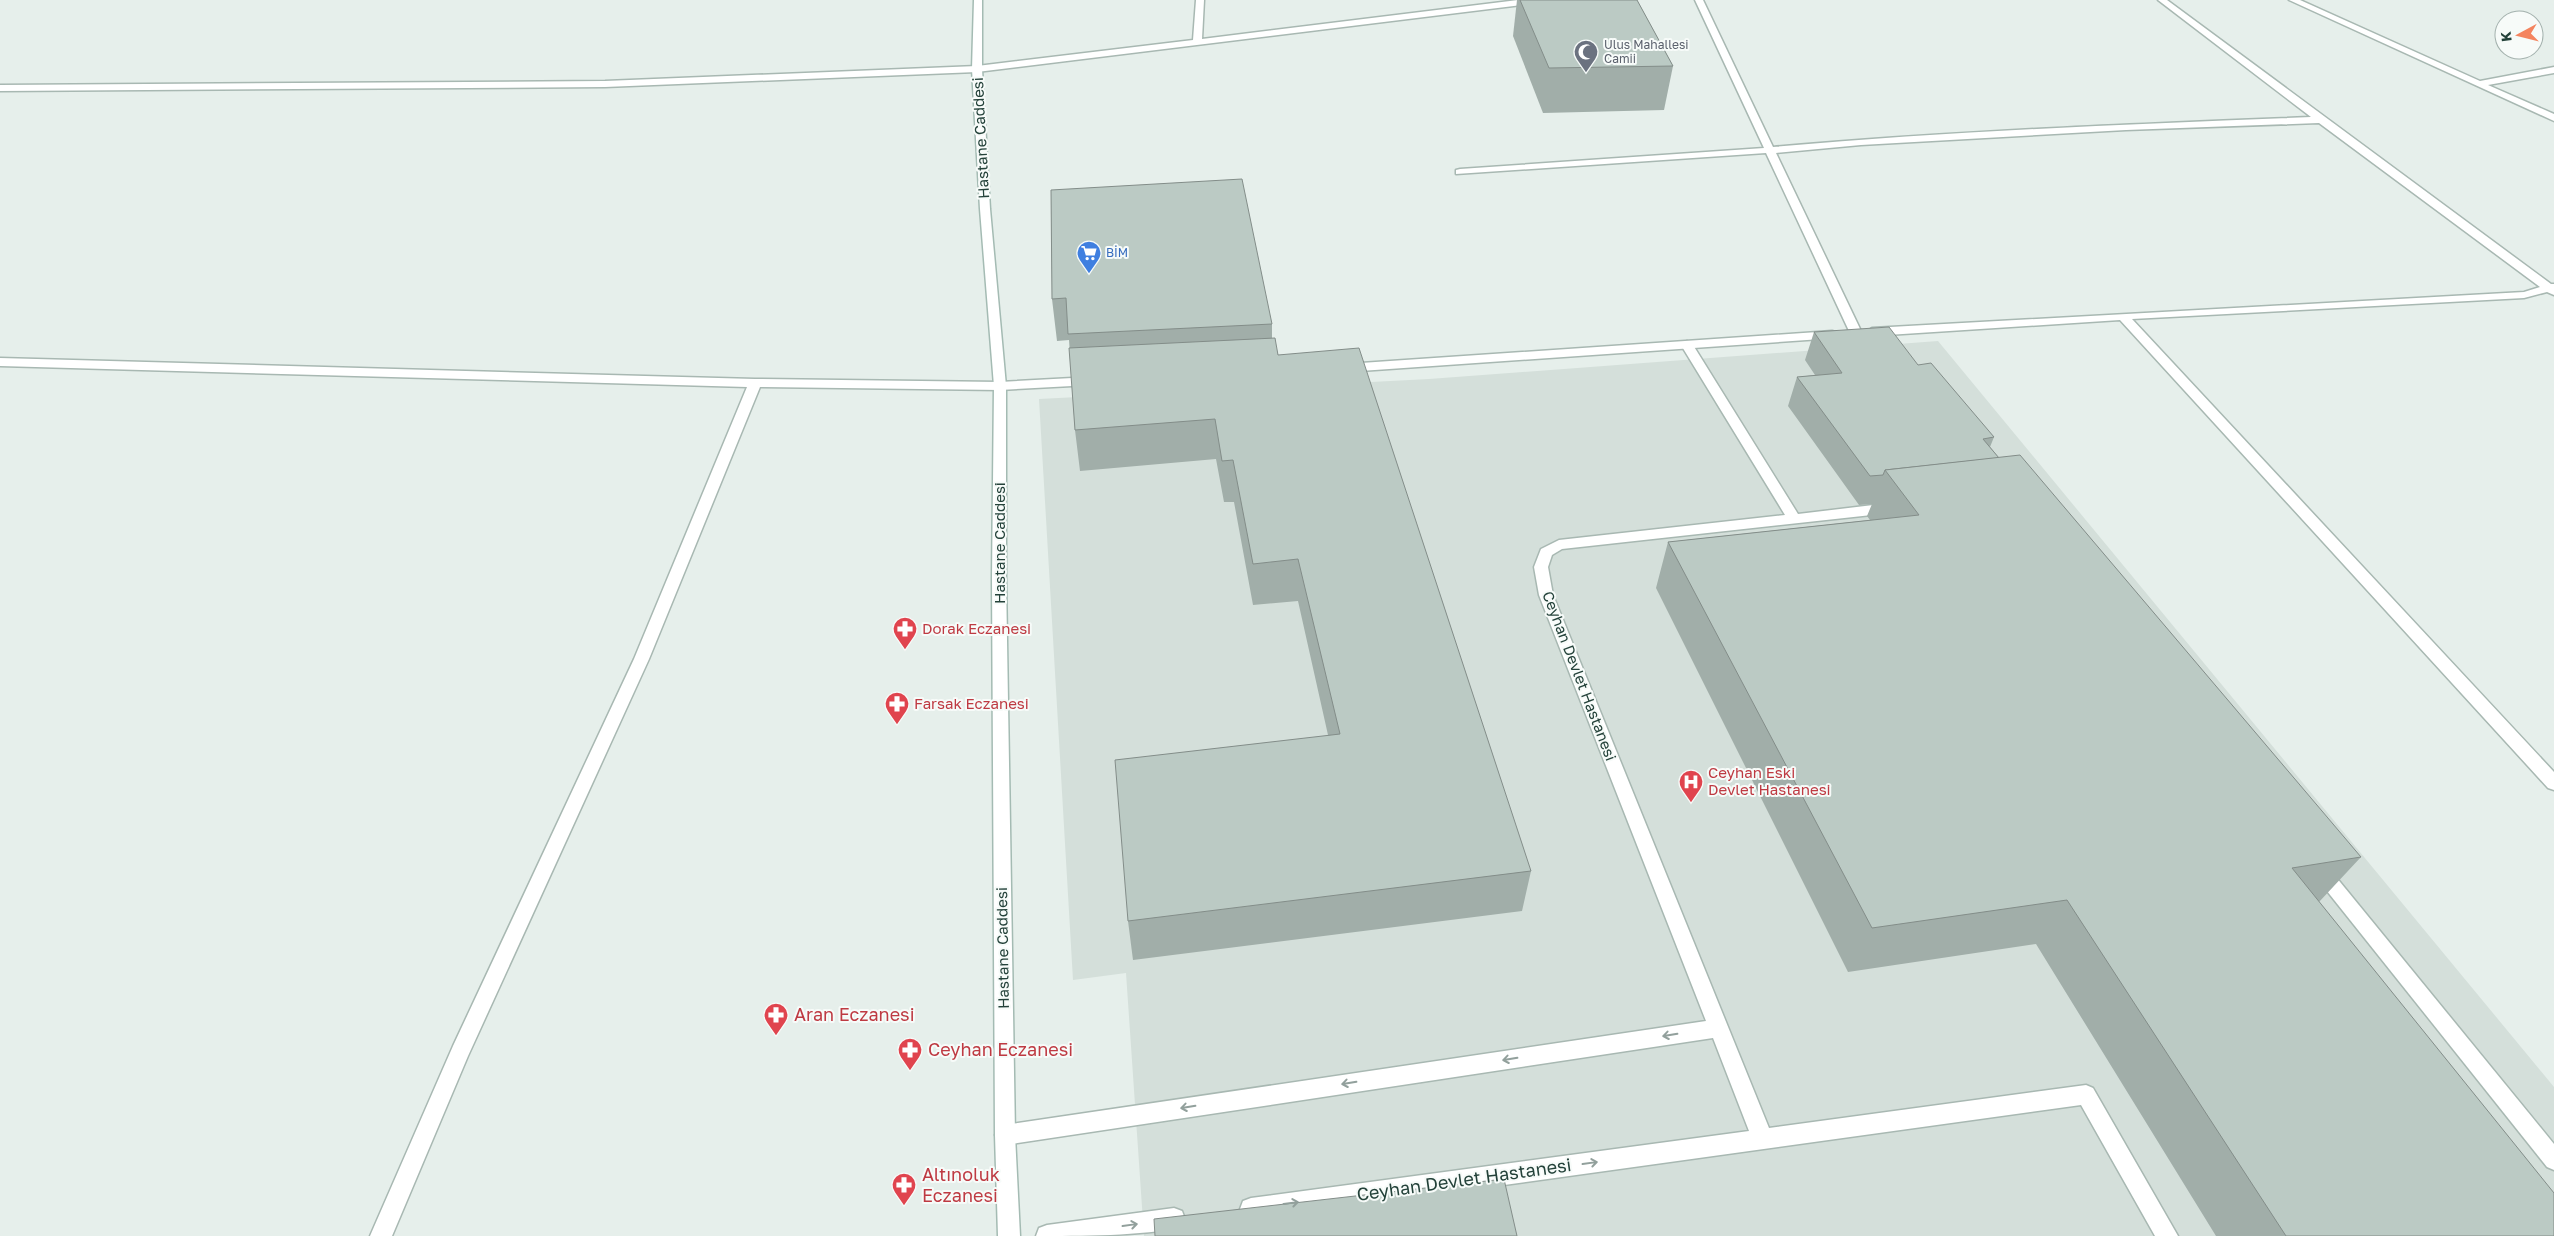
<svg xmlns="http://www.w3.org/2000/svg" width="2554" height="1236" font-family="'Golos Text',sans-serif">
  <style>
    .built { fill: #d4dfda }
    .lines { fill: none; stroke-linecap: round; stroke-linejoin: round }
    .lane-casing { stroke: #a8b8b2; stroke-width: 3 }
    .street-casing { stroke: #a8b8b2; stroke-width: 3 }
    .secondary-casing { stroke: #a4bbb3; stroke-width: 3 }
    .lane { fill: #fff; fill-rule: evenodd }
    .street { fill: #fff; fill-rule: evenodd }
    .secondary { fill: #fff; fill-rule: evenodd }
    .wall { fill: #a1aea9 }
    .building { fill: #bbcac4; stroke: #838d89 }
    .oneway { stroke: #92a09c }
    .labels { text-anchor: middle; stroke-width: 4; stroke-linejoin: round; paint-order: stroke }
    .far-worship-label { font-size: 12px; fill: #5b616d; stroke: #f7fbf9; text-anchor: start }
    .far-shop-label { font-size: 12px; fill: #366cbe; stroke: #f7fbf9; text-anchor: start }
    .street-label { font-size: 15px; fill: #24423a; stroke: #f7fbf9 }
    .health-label { font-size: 15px; fill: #be3a42; stroke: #f7fbf9; text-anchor: start }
    .near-health-label { font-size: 18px; fill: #be3a42; stroke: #f7fbf9; text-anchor: start }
    .near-street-label { font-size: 18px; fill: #24423a; stroke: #f7fbf9 }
  </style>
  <rect width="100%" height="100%" fill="#e6efeb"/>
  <!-- built -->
  <polygon class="built" points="1938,341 2554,1087 2554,1236 1144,1236 1126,973 1073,980 1039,399 1429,379"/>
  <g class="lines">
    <defs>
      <g id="lane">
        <polygon points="1687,341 1693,345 1798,514 1890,503 1897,508 1890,513 1562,549 1552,555 1548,567 1553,595 1769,1128 2086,1085 2093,1088 2178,1236 2155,1236 2081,1105 1251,1220 1243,1217 1240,1209 1243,1201 1251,1198 1749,1131 1713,1038 1005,1145 998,1142 995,1135 998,1128 1005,1125 1706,1021 1539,595 1534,567 1541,549 1559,540 1785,515 1681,345"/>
        <polygon points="2321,864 2327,866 2554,1144 2554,1170 2547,1167 2315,876 2312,871 2315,866"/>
        <path d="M 1174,1208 L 1182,1211 L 1185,1219 L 1182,1227 C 1144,1236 1078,1236 1036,1236 L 1039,1228 L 1047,1225 Z"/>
      </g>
      <g id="street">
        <polygon points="1196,0 1204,0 1202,39 1518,0 1543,0 1539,3 977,72 605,87 0,91 0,85 605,81 977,66 1193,40"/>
        <path d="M 1695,0 L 1703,0 L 1773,147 C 1952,131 2132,124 2311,117 L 2158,0 L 2167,0 L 2551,284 L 2554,284 L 2554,295 L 2547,292 L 2524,298 L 2132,319 L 2554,772 L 2554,790 L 2548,788 L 2120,320 L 1872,336 L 1866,332 L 1872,328 L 2524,292 L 2540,287 L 2319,123 L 2126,130 L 1861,145 L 1776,153 L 1862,333 L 1856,337 L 1850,333 L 1766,153 L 1456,174 L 1456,170 L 1460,169 L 1764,148 Z"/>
        <polygon points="2289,0 2300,0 2480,81 2554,67 2554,73 2488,85 2554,114 2554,121"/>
        <polygon points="1832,331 1836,332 1836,338 1346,372 1340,368 1346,364"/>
        <polygon points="0,358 755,379 1000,382 1091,377 1097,381 1091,385 1000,390 760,387 649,659 468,1056 392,1236 370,1236 453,1046 634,659 747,387 0,366"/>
      </g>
      <polygon id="secondary" points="974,0 982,0 982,69 990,209 1006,386 1006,578 1015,1135 1020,1236 998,1236 995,1135 992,578 994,386 980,209 972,69"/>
    </defs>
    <!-- lane casing -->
    <use href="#lane" class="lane-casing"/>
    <!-- street casing -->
    <use href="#street" class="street-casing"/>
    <!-- secondary casing -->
    <use href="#secondary" class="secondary-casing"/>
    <!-- lane -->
    <use href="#lane" class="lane"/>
    <!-- street -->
    <use href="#street" class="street"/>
    <!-- secondary -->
    <use href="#secondary" class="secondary"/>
  </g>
  <!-- wall -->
  <g class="wall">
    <polygon points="1517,0 1637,0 1673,66 1664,110 1543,113 1513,36"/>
    <polygon points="1051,190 1272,324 1272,338 1278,355 1531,871 1522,911 1133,960 1128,921 1328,735 1298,601 1253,605 1234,502 1224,502 1216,459 1080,471 1075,430 1069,340 1057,341 1052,299"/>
    <polygon points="1814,332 1918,365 1994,437 1990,447 1999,458 2361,857 2319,902 2554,1236 2216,1236 2036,944 1848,972 1656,588 1668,542 1870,520 1867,516 1872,504 1859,505 1788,406 1797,377 1815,375 1805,360"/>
  </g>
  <!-- building -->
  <g class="building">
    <polygon points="1520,0 1637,0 1673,66 1549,68"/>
    <polygon points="1242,179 1272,324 1068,334 1066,298 1052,299 1051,190"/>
    <polygon points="1889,327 1918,365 1931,363 1994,437 1983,439 1999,458 1885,470 1883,475 1870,476 1797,377 1842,373 1814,332"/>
    <polygon points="1275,338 1278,355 1359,348 1531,871 1128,921 1115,760 1340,734 1298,559 1253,564 1233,460 1222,461 1215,419 1075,430 1069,348"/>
    <polygon points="2020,455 2361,857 2292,868 2554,1193 2554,1236 2286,1236 2067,900 1872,928 1668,542 1919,515 1885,470"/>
    <polygon points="1504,1179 1517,1236 1155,1236 1154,1219"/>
  </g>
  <!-- one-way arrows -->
  <defs><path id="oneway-shaft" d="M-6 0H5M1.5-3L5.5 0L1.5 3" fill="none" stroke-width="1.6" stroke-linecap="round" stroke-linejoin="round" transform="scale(1.25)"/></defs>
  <g class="oneway">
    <use href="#oneway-shaft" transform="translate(1670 1035) rotate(171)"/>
    <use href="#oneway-shaft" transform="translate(1510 1059) rotate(171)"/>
    <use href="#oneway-shaft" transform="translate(1349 1083) rotate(171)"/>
    <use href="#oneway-shaft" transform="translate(1188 1107) rotate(171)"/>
    <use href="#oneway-shaft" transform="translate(1590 1163) rotate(-8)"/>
    <use href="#oneway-shaft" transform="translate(1291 1203) rotate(-8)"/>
    <use href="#oneway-shaft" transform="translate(1130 1225) rotate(-8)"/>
  </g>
  <!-- icons -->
  <defs>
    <symbol id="mosque-pin" viewBox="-11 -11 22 30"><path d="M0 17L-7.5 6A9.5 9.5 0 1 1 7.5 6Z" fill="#6b7280" stroke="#f7fbf9"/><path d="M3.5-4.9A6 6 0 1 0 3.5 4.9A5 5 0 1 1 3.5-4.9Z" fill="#fff"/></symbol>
    <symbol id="supermarket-pin" viewBox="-11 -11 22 30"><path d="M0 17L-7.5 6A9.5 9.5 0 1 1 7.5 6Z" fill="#3f7fe0" stroke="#f7fbf9"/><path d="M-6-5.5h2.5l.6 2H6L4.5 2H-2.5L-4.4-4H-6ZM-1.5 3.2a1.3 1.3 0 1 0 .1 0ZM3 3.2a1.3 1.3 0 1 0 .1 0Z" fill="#fff"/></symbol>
    <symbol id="pharmacy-pin" viewBox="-11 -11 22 30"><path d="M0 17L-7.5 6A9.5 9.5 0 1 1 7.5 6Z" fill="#e0444e" stroke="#f7fbf9"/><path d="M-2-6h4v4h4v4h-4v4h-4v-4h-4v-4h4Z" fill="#fff"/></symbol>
    <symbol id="hospital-pin" viewBox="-11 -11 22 30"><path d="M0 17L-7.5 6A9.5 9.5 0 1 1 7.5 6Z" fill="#e0444e" stroke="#f7fbf9"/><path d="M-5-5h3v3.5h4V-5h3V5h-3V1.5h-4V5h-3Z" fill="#fff"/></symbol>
  </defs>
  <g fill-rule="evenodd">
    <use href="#mosque-pin" x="1572" y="38" width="28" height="38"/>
    <use href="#supermarket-pin" x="1075" y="239" width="28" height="38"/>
    <use href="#pharmacy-pin" x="891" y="615" width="28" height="38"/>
    <use href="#pharmacy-pin" x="883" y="690" width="28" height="38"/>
    <use href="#hospital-pin" x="1677" y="768" width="28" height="38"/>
    <use href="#pharmacy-pin" x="762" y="1001" width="28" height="38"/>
    <use href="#pharmacy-pin" x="896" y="1036" width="28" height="38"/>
    <use href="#pharmacy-pin" x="890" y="1171" width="28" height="38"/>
  </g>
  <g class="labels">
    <!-- far-worship labels -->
    <g class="far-worship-label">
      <text x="1604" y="49">Ulus Mahallesi<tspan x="1604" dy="14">Camii</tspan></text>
    </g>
    <!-- far-shop labels -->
    <g class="far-shop-label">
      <text x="1106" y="257">BİM</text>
    </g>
    <!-- street labels -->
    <g class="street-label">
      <text transform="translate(981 138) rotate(-93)" y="5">Hastane Caddesi</text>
      <text transform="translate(1000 543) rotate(-90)" y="5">Hastane Caddesi</text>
      <text transform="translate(1579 676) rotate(69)" y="5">Ceyhan Devlet Hastanesi</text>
      <text transform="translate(1003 948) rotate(-91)" y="5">Hastane Caddesi</text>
    </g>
    <!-- health labels -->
    <g class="health-label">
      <text x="922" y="634">Dorak Eczanesi</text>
      <text x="914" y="709">Farsak Eczanesi</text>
      <text x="1708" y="778">Ceyhan Eski<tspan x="1708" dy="17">Devlet Hastanesi</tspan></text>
    </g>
    <!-- near-health labels -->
    <g class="near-health-label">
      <text x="794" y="1021">Aran Eczanesi</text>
      <text x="928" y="1056">Ceyhan Eczanesi</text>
      <text x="922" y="1181">Altınoluk<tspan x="922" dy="21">Eczanesi</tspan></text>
    </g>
    <!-- near-street labels -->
    <g class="near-street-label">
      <text transform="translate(1464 1180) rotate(-8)" y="6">Ceyhan Devlet Hastanesi</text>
    </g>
  </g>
  <!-- north arrow -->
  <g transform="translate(2519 35) rotate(263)"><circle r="24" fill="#f7fbf9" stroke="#a3b1ad"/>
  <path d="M0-4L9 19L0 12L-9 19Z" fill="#f4845f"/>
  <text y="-8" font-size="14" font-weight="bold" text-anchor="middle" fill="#24423a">K</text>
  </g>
</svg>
